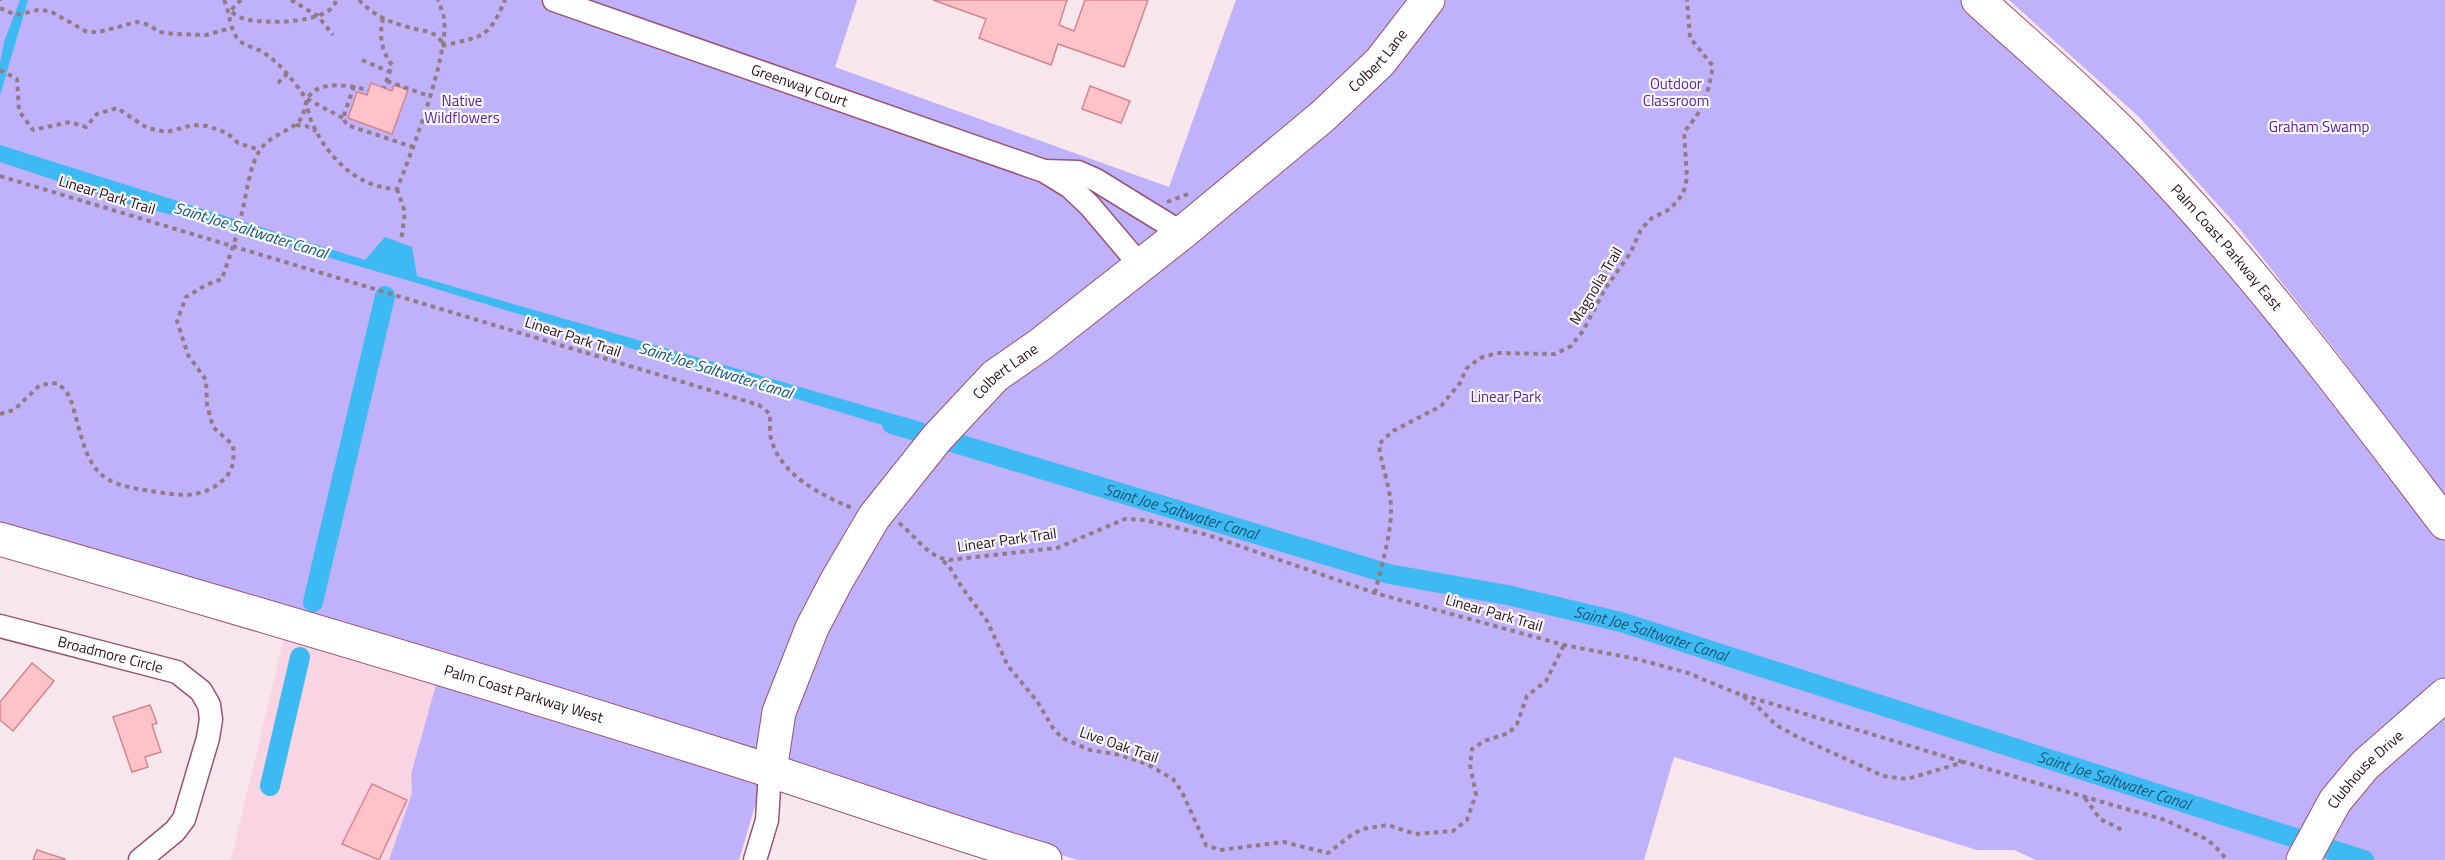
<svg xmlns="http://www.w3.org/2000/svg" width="2445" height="860" font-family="'Titillium Web',sans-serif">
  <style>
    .built { fill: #f9d5e3 }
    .green { fill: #c0b1fb }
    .water { fill: #3dbaf4 }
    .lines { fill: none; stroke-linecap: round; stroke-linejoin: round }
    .canal { stroke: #3dbaf4; stroke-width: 20 }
    .building { fill: #fdc3c8; stroke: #d6858e; stroke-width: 1.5 }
    .street-casing { stroke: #9a5373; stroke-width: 25 }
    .secondary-casing { stroke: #9a5373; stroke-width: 35 }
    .primary-casing { stroke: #9a5373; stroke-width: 35 }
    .path { stroke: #927b85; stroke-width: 4; stroke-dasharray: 4.5 4.5; stroke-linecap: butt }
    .street { stroke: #fff; stroke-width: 22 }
    .secondary { stroke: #fff; stroke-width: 33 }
    .primary { stroke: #fff; stroke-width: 33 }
    .labels { text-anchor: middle; stroke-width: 4.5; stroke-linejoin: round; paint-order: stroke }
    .street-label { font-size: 15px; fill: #2c101d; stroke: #f8f8f8 }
    .park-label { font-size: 15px; fill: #5824ae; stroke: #f8f8f8 }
    .water-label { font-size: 16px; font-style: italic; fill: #175876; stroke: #f8f8f8 }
  </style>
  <rect width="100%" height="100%" fill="#f7e6ec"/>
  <!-- built -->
  <polygon class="built" points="285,633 437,681 411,774 412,793 389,860 231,860"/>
  <!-- green -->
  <g class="green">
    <polygon points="0,0 857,0 835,67 1169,187 1236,0 1963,0 2084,112 2193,228 2445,539 2445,678 2353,757 2296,860 2036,860 2014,850 1977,850 1674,757 1644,860 1078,860 957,825 0,526"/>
    <polygon points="2009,0 2445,0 2445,500 2339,355 2239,228 2138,116"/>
    <polygon points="437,681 762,782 739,860 389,860 412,793 411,774"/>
    <polygon points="2445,707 2445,860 2318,860 2343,806"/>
  </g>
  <!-- water -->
  <g class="water">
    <polygon points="20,0 28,0 0,95 0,63 4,42"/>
    <polygon points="0,145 365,260 385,237 412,247 417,276 924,423 915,435 417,283 244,233 124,203 0,162"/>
  </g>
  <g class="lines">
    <!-- canal -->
    <g class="canal">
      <path id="s1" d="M 892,424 L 1389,574 L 1507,595 L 1621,622 L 2364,860"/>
      <polyline points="313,602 385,296"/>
      <polyline points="270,786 300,657"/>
    </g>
  </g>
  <!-- building -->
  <g class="building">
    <polygon points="933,0 1067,0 1059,25 1074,31 1085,0 1148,0 1124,67 1058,44 1051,65 979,38 986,19"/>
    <polygon points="371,83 392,91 394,85 408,90 392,134 348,118 357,92 367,95"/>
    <polygon points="1090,86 1130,101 1121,123 1082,109"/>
    <polygon points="32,663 54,681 13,731 0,720 0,702"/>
    <polygon points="150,705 157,723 152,725 161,752 145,757 148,767 132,772 113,717"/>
    <polygon points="372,784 407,800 379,860 342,844"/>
    <polygon points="37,850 65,859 65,860 33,860"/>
  </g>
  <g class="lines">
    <defs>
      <g id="street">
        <path id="s2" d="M 554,0 L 1044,171 L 1070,187 L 1090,206 L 1140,265"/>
        <polyline points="1045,171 1078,172 1096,180 1182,233"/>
        <path id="s3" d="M 0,626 L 177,672 L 201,691 L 209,705 L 211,719 L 208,738 L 184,819 L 175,831 L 140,860"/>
        <polyline points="755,860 767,820 770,771"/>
      </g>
      <g id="secondary">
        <path id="s4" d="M 770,771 L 779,712 L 812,628 L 837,580 L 874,517 L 937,438 L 995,376 L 1041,344 L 1182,233 L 1323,116 L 1380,62 L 1428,0"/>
        <path id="s5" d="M 2303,860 L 2335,801 L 2365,765 L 2445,695"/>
      </g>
      <g id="primary">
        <path id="s6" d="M 1978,0 C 2034,51 2092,100 2144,155 C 2254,269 2349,397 2445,523"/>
        <path id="s7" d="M 0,539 C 257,613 513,689 768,770 C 861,800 952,833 1045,860"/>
      </g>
    </defs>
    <!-- street casing -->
    <use href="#street" class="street-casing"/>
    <!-- secondary casing -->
    <use href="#secondary" class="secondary-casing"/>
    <!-- primary casing -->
    <use href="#primary" class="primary-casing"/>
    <!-- path -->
    <g class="path">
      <path d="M 224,0 C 230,13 229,26 237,38 C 242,45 253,47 261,51 C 276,60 286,72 297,86 C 310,102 305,106 312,123 C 328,158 358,188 397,189 C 412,151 449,56 444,18 C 443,12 440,6 438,0"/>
      <path d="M 241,0 L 230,11 C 233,13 238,17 242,18 C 260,25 333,24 336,0"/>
      <polyline points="291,0 318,16 333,35"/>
      <path d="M 359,0 C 371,13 386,21 404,26 C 417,31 434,29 442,42"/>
      <polyline points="0,1 0,0"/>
      <polyline points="0,8 16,15 38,10 50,11 87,32 99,32 137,22 149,25 159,32 175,34 206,35 231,28"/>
      <path d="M 383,18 C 379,36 381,50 392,65 L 384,88"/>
      <path d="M 442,46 C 482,36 488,40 505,0"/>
      <polyline points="362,60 390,72"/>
      <polyline points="0,70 17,79 19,111 33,130 70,122 86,127 97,114 117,108 147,128 167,132 193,125 207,126 227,133 238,143 260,150"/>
      <polyline points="387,81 429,96"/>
      <polyline points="278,83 287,74"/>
      <polyline points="354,86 343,118 347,125 413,147"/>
      <polyline points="307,99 343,118"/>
      <polyline points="1696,103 1703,107"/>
      <polyline points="296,125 306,126 316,131"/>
      <path d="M 0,176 L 759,405 L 770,414 C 770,422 769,434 772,442 C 783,476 821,495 852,508"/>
      <polyline points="397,189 405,212 401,241"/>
      <polyline points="1167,202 1188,194"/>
      <path d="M 0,414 L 14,410 L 40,385 L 57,383 C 71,394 71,400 76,418 C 91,474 97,484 157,492 C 178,495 195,498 214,487 C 232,475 235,466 233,445 L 213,427 L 207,405 L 206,380 L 188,355 L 177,321 L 186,297 L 206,285 L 222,279 C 229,257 238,235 242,212 C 247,193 249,167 260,150 C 271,134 293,130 300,120 C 305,113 304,105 308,98 C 318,79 352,86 368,90"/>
      <path d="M 899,523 C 915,535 927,557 949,560 L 1057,548 L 1125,519 L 1145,520 L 1208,535 L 1375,593 L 1564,645 L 1637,659 L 1688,673 L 1741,695 L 1759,708 L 1776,725 L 1796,736 L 1883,776 L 1907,779 L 1964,762 L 2165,820 L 2204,838 L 2214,845 L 2227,860"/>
      <polyline points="943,561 949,566 961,586 987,621 1008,666 1037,701 1053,728 1062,738 1090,750 1120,755 1147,764 1173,779 1182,792 1206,845 1220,850 1284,842 1328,853 1350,836 1362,829 1388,825 1415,834 1453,831 1467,820 1476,794 1470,765 1472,749 1484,741 1509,733 1517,724 1527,696 1546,681 1564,645"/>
      <path d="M 1375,593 C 1381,566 1391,537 1391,509 C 1391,488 1381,466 1379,444 L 1393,431 L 1441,406 L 1460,383 L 1466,369 L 1480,358 L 1497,353 L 1555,354 L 1571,346 L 1583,331 L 1605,289 L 1631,252 L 1641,229 L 1652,218 L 1670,209 L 1683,194 L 1687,178 L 1684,132 C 1705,107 1707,97 1713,66 L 1690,38 L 1687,0"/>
      <polyline points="1743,695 1963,762"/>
      <polyline points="2085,798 2100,819 2124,831"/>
    </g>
    <!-- street -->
    <use href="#street" class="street"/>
    <!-- secondary -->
    <use href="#secondary" class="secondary"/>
    <!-- primary -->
    <use href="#primary" class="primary"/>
  </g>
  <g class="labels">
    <!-- street labels -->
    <g class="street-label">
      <text dy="5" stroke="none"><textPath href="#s4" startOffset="960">Colbert Lane</textPath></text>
      <text dy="5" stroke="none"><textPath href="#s2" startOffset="260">Greenway Court</textPath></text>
      <text transform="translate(107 195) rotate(17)" y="5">Linear Park Trail</text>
      <text dy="5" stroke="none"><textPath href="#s6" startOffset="351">Palm Coast Parkway East</textPath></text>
      <text transform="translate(1596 286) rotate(-59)" y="5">Magnolia Trail</text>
      <text transform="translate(573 337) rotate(18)" y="5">Linear Park Trail</text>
      <text dy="5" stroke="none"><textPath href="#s4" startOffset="474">Colbert Lane</textPath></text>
      <text transform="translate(1007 540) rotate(-8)" y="5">Linear Park Trail</text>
      <text transform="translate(1494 613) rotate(16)" y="5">Linear Park Trail</text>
      <text dy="5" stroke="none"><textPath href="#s3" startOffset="114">Broadmore Circle</textPath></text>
      <text dy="5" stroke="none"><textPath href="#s7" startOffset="546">Palm Coast Parkway West</textPath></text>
      <text transform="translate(1119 745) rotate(19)" y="5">Live Oak Trail</text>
      <text dy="5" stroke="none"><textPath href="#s5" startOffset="111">Clubhouse Drive</textPath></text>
    </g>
    <!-- park labels -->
    <g class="park-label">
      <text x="1676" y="89">Outdoor<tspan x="1676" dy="17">Classroom</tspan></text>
      <text x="462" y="106">Native<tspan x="462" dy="17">Wildflowers</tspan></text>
      <text x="2319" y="132">Graham Swamp</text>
      <text x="1506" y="402">Linear Park</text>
    </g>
    <!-- water labels -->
    <g class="water-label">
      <text transform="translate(251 230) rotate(17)" y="6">Saint Joe Saltwater Canal</text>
      <text transform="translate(716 370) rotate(17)" y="6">Saint Joe Saltwater Canal</text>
      <text dy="6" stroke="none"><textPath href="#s1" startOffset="302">Saint Joe Saltwater Canal</textPath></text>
      <text dy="6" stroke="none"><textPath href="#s1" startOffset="788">Saint Joe Saltwater Canal</textPath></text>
      <text dy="6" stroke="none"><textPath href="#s1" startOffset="1274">Saint Joe Saltwater Canal</textPath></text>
    </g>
  </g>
</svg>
